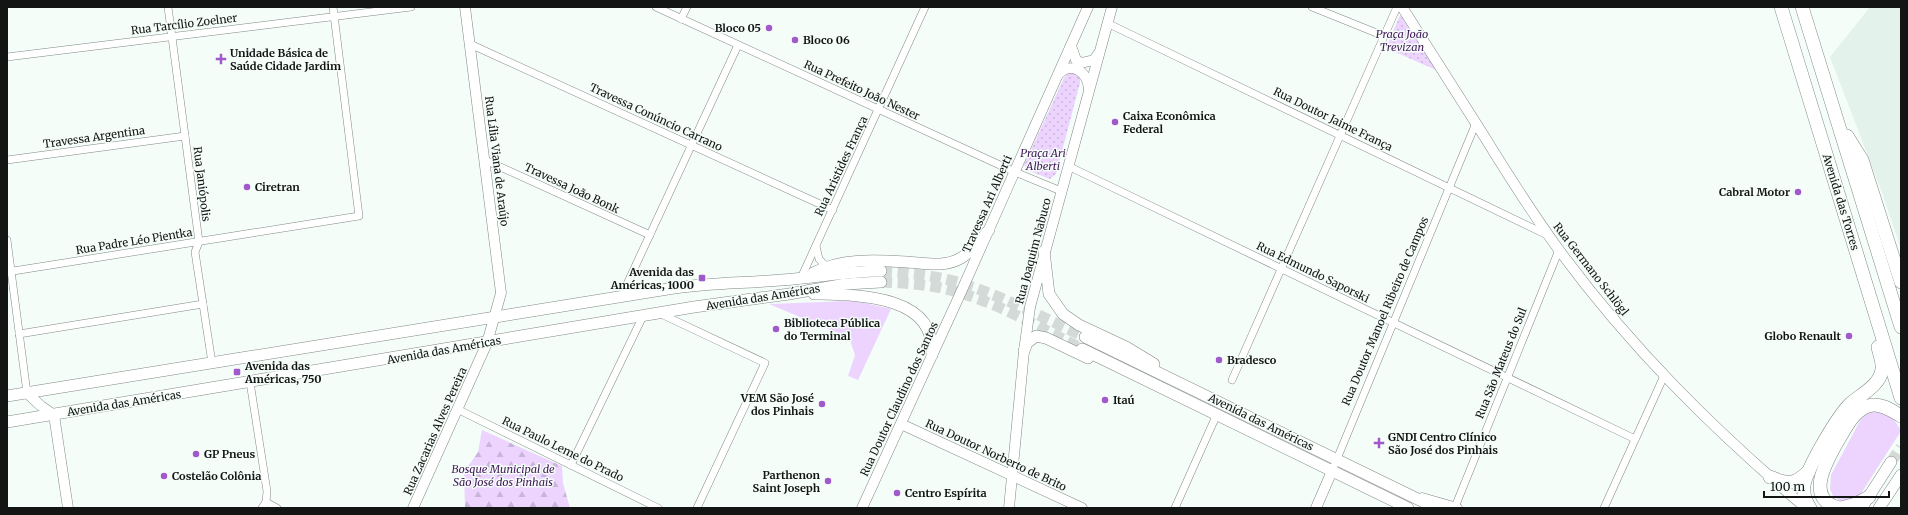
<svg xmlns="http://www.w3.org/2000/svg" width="1908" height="515" font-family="Merriweather,serif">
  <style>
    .built { fill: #e3f3eb }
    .grass { fill: #edd4ff }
    .forest { fill: url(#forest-firs) }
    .park { fill: url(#park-dots) }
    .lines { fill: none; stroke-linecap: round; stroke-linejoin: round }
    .primary-tunnel { stroke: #d3dad7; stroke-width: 11; stroke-dasharray: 11 5.5; stroke-linecap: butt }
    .street-casing { stroke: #818885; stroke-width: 8 }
    .secondary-casing { stroke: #818885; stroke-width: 11 }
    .primary-casing { stroke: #818885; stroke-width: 12 }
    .highway-casing { stroke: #818885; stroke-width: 14 }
    .street { stroke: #fff; stroke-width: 7 }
    .secondary { stroke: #fff; stroke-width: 10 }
    .primary { stroke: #fff; stroke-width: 11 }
    .highway { stroke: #fff; stroke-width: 13 }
    .poi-dot { fill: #a158cb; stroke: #f5fdf9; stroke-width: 1.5 }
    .labels { text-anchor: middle; stroke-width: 3; stroke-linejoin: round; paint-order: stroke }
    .street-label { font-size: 11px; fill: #121514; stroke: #f5fdf9 }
    .poi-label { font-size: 11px; font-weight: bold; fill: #121514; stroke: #f5fdf9; text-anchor: start }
    .park-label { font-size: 11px; font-style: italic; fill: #411757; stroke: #f5fdf9 }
  </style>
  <defs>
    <pattern id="forest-firs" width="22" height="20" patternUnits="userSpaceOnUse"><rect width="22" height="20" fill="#edd4ff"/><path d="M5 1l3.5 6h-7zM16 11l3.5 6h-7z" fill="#cab5da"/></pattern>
    <pattern id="park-dots" width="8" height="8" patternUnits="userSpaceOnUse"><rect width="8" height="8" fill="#edd4ff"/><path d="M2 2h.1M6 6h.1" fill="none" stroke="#cab5da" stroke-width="1.8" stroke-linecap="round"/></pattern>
  </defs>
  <rect width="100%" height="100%" fill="#f5fdf9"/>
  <!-- built -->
  <polygon class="built" points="1870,7 1901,7 1901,249 1881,190 1830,57"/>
  <!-- grass -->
  <g class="grass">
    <polygon points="849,301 865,303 891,309 858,380 848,376 855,355 850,340 845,336 769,304"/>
    <path d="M 1879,411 C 1890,414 1896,421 1901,431 L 1860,495 L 1851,499 L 1840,501 L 1833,496 L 1830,489 L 1831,475 L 1861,419 L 1869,412 Z"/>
  </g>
  <!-- forest -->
  <polygon class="forest" points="482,430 562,466 563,483 570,508 465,508 464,472 478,452"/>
  <!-- park -->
  <g class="park">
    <polygon points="1400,15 1436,70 1386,48"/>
    <polygon points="1069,73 1074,73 1080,77 1080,83 1056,174 1050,179 1027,170 1024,165 1064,78"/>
  </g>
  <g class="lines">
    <!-- primary-tunnel -->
    <g class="primary-tunnel">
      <path d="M 881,271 C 908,273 934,275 960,283 C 1003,296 1044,318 1085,337"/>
      <path d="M 881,282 C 902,283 922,284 942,288 C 992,299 1037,326 1082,349"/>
      <polyline points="1891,462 1901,447"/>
    </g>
    <defs>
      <g id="street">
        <polyline points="168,7 199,242 195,252 212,363"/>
        <polyline points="656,7 1015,172 1061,191"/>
        <polyline points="1312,7 1384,36"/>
        <polyline points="681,19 687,7"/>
        <polyline points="1107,23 1547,235"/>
        <polyline points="470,44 833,210"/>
        <polyline points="7,57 411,7"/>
        <polyline points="7,160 185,136"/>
        <polyline points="485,160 650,235"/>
        <polyline points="1068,166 1635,439"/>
        <polyline points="7,240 27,393"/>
        <polyline points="816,246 819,259 826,266"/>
        <polyline points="7,272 359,216 333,7"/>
        <polyline points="801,278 925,7"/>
        <polyline points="621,297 738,45"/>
        <polyline points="661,314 765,363 697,508"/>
        <polyline points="19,334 203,304"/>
        <polyline points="1232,380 1397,7"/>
        <polyline points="250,382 267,491 266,502 262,508"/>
        <polyline points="457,409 658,508"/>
        <polyline points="571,465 643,316"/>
        <polyline points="1332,471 1476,123"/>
        <polyline points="266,502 277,508"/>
        <polyline points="1455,507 1559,250"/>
        <polyline points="1175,508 1217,414"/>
        <polyline points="1604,508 1664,376"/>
      </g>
      <g id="secondary">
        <path d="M 1402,7 C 1429,50 1457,93 1484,136 C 1508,175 1532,213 1559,250 C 1632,349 1713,429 1806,508"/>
        <polyline points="1071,46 1076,60 1081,63 1094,60 1098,54"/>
        <path d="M 1058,75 C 1071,60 1088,72 1089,89"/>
        <polyline points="27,393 41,406 54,415 68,508"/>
        <polyline points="901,424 1082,508"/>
        <polyline points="1422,498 1457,508"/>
        <polyline points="413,508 487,343 501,293 465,7"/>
        <polyline points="862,508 957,301 1088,7"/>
        <polyline points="1009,508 1024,351 1030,307 1112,7"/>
        <polyline points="1316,508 1332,471"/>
      </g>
      <g id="primary">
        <polyline points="1044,251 1049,294 1063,314 1079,325 1126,347 1154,364"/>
        <path d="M 813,273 C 841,258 875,260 907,262 C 925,263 944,268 961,258 C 973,251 980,240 989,230"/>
        <path d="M 814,294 C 856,295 937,294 932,355"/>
        <polyline points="1085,337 1436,508"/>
        <polyline points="1082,349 1408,508"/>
        <polyline points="1024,351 1027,343 1036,336 1046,338 1088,358"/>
        <path d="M 7,396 L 674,288 C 709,283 745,283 781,280 C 815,278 847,271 881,271"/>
        <polyline points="7,422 694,307 789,294 846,284 881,282"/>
        <polyline points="1864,504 1891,462"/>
        <polyline points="1879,508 1901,475"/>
      </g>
      <g id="highway">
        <polyline points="1781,7 1901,398"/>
        <polyline points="1802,7 1901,327"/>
        <polyline points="1847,136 1862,160 1901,282"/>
        <path d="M 1770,477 C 1789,485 1794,485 1809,471"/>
        <path d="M 1810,508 C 1805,501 1803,493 1804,485 C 1807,468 1837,417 1850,404 C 1860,395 1881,385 1882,369 C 1883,362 1879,353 1878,347"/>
        <path d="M 1839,508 C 1805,499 1825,464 1836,444 C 1845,430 1854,407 1873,405 C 1883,404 1892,411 1901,416"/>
        <polyline points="1841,508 1856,504 1869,497"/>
      </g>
    </defs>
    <!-- street casing -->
    <use href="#street" class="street-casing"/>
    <!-- secondary casing -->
    <use href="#secondary" class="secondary-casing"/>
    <!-- primary casing -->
    <use href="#primary" class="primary-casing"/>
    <!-- highway casing -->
    <use href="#highway" class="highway-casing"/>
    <!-- street -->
    <use href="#street" class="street"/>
    <!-- secondary -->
    <use href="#secondary" class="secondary"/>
    <!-- primary -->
    <use href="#primary" class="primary"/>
    <!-- highway -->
    <use href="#highway" class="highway"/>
  </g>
  <!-- markers -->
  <g class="poi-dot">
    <circle cx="769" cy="28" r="4"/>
    <circle cx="795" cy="40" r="4"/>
    <path d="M219 53h4v4h4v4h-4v4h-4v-4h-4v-4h4z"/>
    <circle cx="1115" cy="122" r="4"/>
    <circle cx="247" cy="187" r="4"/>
    <circle cx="1798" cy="192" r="4"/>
    <rect x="698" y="274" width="8" height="8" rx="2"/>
    <circle cx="776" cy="329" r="4"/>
    <circle cx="1849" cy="336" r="4"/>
    <circle cx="1219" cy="360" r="4"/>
    <rect x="233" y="368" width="8" height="8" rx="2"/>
    <circle cx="1105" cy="400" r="4"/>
    <circle cx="822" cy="404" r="4"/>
    <path d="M1377 437h4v4h4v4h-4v4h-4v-4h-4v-4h4z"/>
    <circle cx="196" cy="454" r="4"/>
    <circle cx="164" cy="476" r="4"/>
    <circle cx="828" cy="481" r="4"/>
    <circle cx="897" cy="493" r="4"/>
  </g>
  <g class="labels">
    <!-- street labels -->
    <g class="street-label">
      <text transform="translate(184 24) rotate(-7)" y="4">Rua Tarcílio Zoelner</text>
      <text transform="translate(862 90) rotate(25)" y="4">Rua Prefeito João Nester</text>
      <text transform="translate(656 117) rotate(25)" y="4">Travessa Conúncio Carrano</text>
      <text transform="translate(1333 119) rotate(26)" y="4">Rua Doutor Jaime França</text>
      <text transform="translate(94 137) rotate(-8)" y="4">Travessa Argentina</text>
      <text transform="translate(497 161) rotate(83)" y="4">Rua Lília Viana de Araújo</text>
      <text transform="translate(841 166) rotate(-65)" y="4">Rua Aristides França</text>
      <text transform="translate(202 184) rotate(83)" y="4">Rua Janiópolis</text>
      <text transform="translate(572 188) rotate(25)" y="4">Travessa João Bonk</text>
      <text transform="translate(1841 202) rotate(73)" y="4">Avenida das Torres</text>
      <text transform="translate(987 204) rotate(-66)" y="4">Travessa Ari Alberti</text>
      <text transform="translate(134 241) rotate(-9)" y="4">Rua Padre Léo Pientka</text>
      <text transform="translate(1033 251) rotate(-75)" y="4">Rua Joaquim Nabuco</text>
      <text transform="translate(1591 269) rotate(52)" y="4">Rua Germano Schlögl</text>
      <text transform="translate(1313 272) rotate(26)" y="4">Rua Edmundo Saporski</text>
      <text transform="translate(763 297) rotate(-9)" y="4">Avenida das Américas</text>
      <text transform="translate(1385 311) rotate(-67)" y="4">Rua Doutor Manoel Ribeiro de Campos</text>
      <text transform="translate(444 350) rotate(-10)" y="4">Avenida das Américas</text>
      <text transform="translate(1501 363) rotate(-68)" y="4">Rua São Mateus do Sul</text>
      <text transform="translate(899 399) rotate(-65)" y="4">Rua Doutor Claudino dos Santos</text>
      <text transform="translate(124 403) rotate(-9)" y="4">Avenida das Américas</text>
      <text transform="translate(1261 422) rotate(26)" y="4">Avenida das Américas</text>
      <text transform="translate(435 431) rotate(-66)" y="4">Rua Zacarias Alves Pereira</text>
      <text transform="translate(563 449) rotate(26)" y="4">Rua Paulo Leme do Prado</text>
      <text transform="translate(996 455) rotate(25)" y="4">Rua Doutor Norberto de Brito</text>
    </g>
    <!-- poi labels -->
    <g class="poi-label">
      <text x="761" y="32" text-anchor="end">Bloco 05</text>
      <text x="803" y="44">Bloco 06</text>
      <text x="230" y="57">Unidade Básica de<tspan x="230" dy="13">Saúde Cidade Jardim</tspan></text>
      <text x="1123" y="120">Caixa Econômica<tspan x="1123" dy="13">Federal</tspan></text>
      <text x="255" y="191">Ciretran</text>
      <text x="1790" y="196" text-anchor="end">Cabral Motor</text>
      <text x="694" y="276" text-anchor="end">Avenida das<tspan x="694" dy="13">Américas, 1000</tspan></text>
      <text x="784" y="327">Biblioteca Pública<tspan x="784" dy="13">do Terminal</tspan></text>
      <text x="1841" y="340" text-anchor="end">Globo Renault</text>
      <text x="1227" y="364">Bradesco</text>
      <text x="245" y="370">Avenida das<tspan x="245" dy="13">Américas, 750</tspan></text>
      <text x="814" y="402" text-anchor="end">VEM São José<tspan x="814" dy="13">dos Pinhais</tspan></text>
      <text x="1113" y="404">Itaú</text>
      <text x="1388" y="441">GNDI Centro Clínico<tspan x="1388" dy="13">São José dos Pinhais</tspan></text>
      <text x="204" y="458">GP Pneus</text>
      <text x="820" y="479" text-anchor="end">Parthenon<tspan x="820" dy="13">Saint Joseph</tspan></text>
      <text x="172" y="480">Costelão Colônia</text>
      <text x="905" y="497">Centro Espírita</text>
    </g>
    <!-- park labels -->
    <g class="park-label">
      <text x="1402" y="38">Praça João<tspan x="1402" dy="13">Trevizan</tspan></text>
      <text x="1043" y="157">Praça Ari<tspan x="1043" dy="13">Alberti</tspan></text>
      <text x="503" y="473">Bosque Municipal de<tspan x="503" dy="13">São José dos Pinhais</tspan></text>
    </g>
  </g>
  <!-- border -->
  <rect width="1908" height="515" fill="none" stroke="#121514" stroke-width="16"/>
  <!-- scale -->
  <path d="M1764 491v6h125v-6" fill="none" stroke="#121514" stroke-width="2"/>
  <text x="1770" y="491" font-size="12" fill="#121514" stroke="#f5fdf9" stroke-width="3" paint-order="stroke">100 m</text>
</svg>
